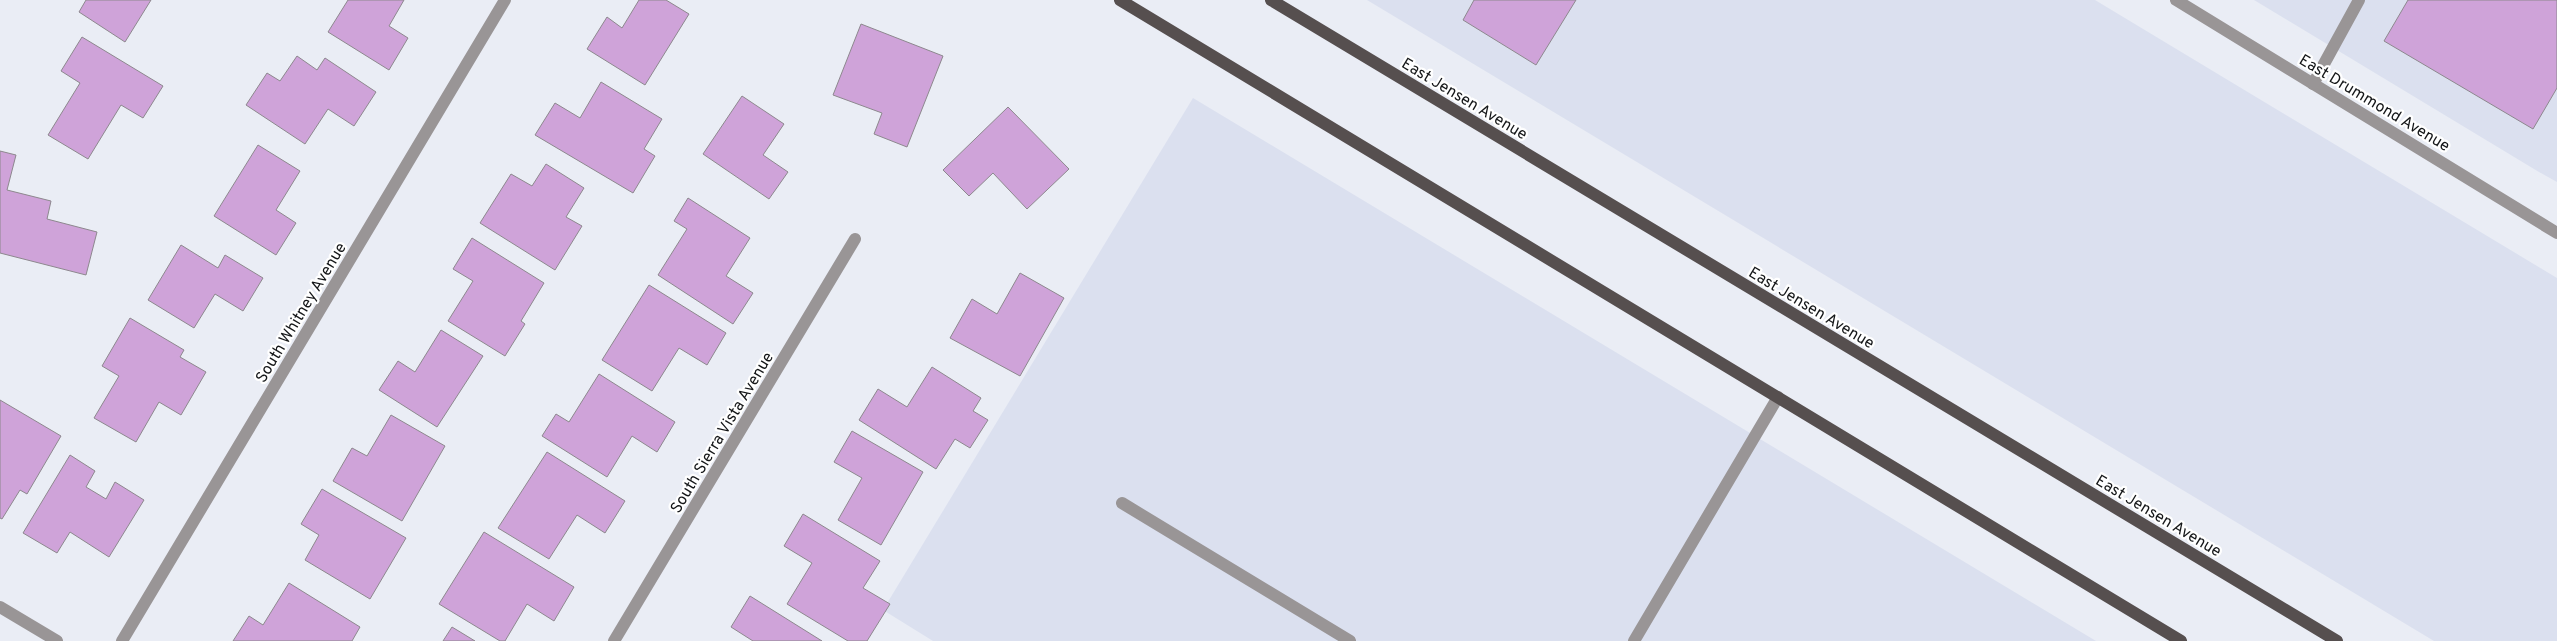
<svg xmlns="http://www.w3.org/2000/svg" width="2557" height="641" font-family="Overpass,sans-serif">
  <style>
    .built { fill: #dbe0ef }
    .building { fill: #cfa3d9; stroke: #8d888e }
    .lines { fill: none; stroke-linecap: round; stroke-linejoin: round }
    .minor { stroke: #999596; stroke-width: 12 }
    .major { stroke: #564f4f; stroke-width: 12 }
    .labels { text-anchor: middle; stroke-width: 4.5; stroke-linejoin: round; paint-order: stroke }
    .street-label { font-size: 16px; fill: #141618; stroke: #fff }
  </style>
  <rect width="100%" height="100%" fill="#eaedf5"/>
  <!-- built -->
  <g class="built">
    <polygon points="1367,0 2095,0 2557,278 2557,641 2434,641"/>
    <polygon points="2254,0 2557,0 2557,182 2539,172"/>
    <polygon points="1193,98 2096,641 933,641 883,610"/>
  </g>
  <!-- building -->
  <g class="building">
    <polygon points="86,0 151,0 125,42 79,12"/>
    <polygon points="348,0 404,0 389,26 408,38 389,70 328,32"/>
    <polygon points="639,0 666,0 689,14 645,85 587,49 607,17 622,28"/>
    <polygon points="1474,0 1576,0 1536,65 1463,20"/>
    <polygon points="2408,0 2557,0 2557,88 2533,129 2384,41"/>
    <polygon points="861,24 943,56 907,147 874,134 882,113 833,95"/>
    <polygon points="82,37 163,86 143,118 121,105 88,159 48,135 80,83 61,71"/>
    <polygon points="297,56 317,70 325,58 376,92 354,126 328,109 305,144 246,105 267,73 280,81"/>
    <polygon points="601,82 662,119 644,149 655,156 633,193 535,135 555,103 580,118"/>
    <polygon points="742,96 784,124 763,155 788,172 769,199 703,154"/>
    <polygon points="1008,107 1069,169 1027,209 993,173 969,196 943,170"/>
    <polygon points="258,145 300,171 276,210 296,223 276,255 214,216"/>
    <polygon points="0,151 16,155 7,190 51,201 47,219 97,232 86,275 0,253"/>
    <polygon points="546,164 584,188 566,217 582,226 555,270 480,223 511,174 532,186"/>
    <polygon points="688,198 750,238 726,276 753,293 733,324 658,275 687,229 674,221"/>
    <polygon points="472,238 544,283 521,321 525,324 505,356 448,321 473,281 453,269"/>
    <polygon points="181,245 218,268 225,255 263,278 243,311 215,294 194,328 148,300"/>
    <polygon points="1020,273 1064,298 1020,376 950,338 972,299 997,314"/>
    <polygon points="649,285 726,333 707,365 679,348 652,391 602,360"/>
    <polygon points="130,318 184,350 180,357 206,372 181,415 159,402 136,442 94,418 119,376 102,366"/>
    <polygon points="441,330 483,356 437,427 379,390 398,361 415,372"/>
    <polygon points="932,367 981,398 973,411 988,420 970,448 955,439 936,469 859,420 878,389 907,407"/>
    <polygon points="599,374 675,422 657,452 632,436 607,477 542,436 556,414 569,422"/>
    <polygon points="0,400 61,436 27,494 20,490 2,519 0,518"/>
    <polygon points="391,415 445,446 402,521 333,481 352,448 367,456"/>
    <polygon points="852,431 923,472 881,545 838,520 862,478 834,462"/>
    <polygon points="547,452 625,501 605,533 577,515 549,559 498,528"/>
    <polygon points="70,455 95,471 86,487 106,499 115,482 144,500 109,557 70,532 57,553 23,533"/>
    <polygon points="322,489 406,538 370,599 305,560 319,535 301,524"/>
    <polygon points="803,514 880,561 863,588 890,604 867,641 848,641 787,604 812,563 784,546"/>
    <polygon points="484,532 574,587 554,621 527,604 505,641 500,641 439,604"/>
    <polygon points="289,583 360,627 352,641 233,641 249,616 263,625"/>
    <polygon points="750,596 822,641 753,641 731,627"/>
    <polygon points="452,627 475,641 443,641"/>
  </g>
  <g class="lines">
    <!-- minor -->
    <g class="minor">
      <polyline points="2176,0 2557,233"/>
      <polyline points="2313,84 2359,0"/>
      <polyline points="1122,503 1350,641"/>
      <polyline points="0,607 57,641"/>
      <polyline points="122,641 505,0"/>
      <polyline points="614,641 855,239"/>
      <polyline points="1634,641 1778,397"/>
    </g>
    <!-- major -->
    <g class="major">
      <polyline points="1120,0 2181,641"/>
      <polyline points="1271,0 2337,641"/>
    </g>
  </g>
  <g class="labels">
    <!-- street labels -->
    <g class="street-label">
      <text transform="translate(1465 98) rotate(31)" y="6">East Jensen Avenue</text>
      <text transform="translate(2375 102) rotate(31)" y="6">East Drummond Avenue</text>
      <text transform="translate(1812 307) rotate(31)" y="6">East Jensen Avenue</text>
      <text transform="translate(300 312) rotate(-59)" y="6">South Whitney Avenue</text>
      <text transform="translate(721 432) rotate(-59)" y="6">South Sierra Vista Avenue</text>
      <text transform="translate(2159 515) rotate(31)" y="6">East Jensen Avenue</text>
    </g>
  </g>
</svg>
